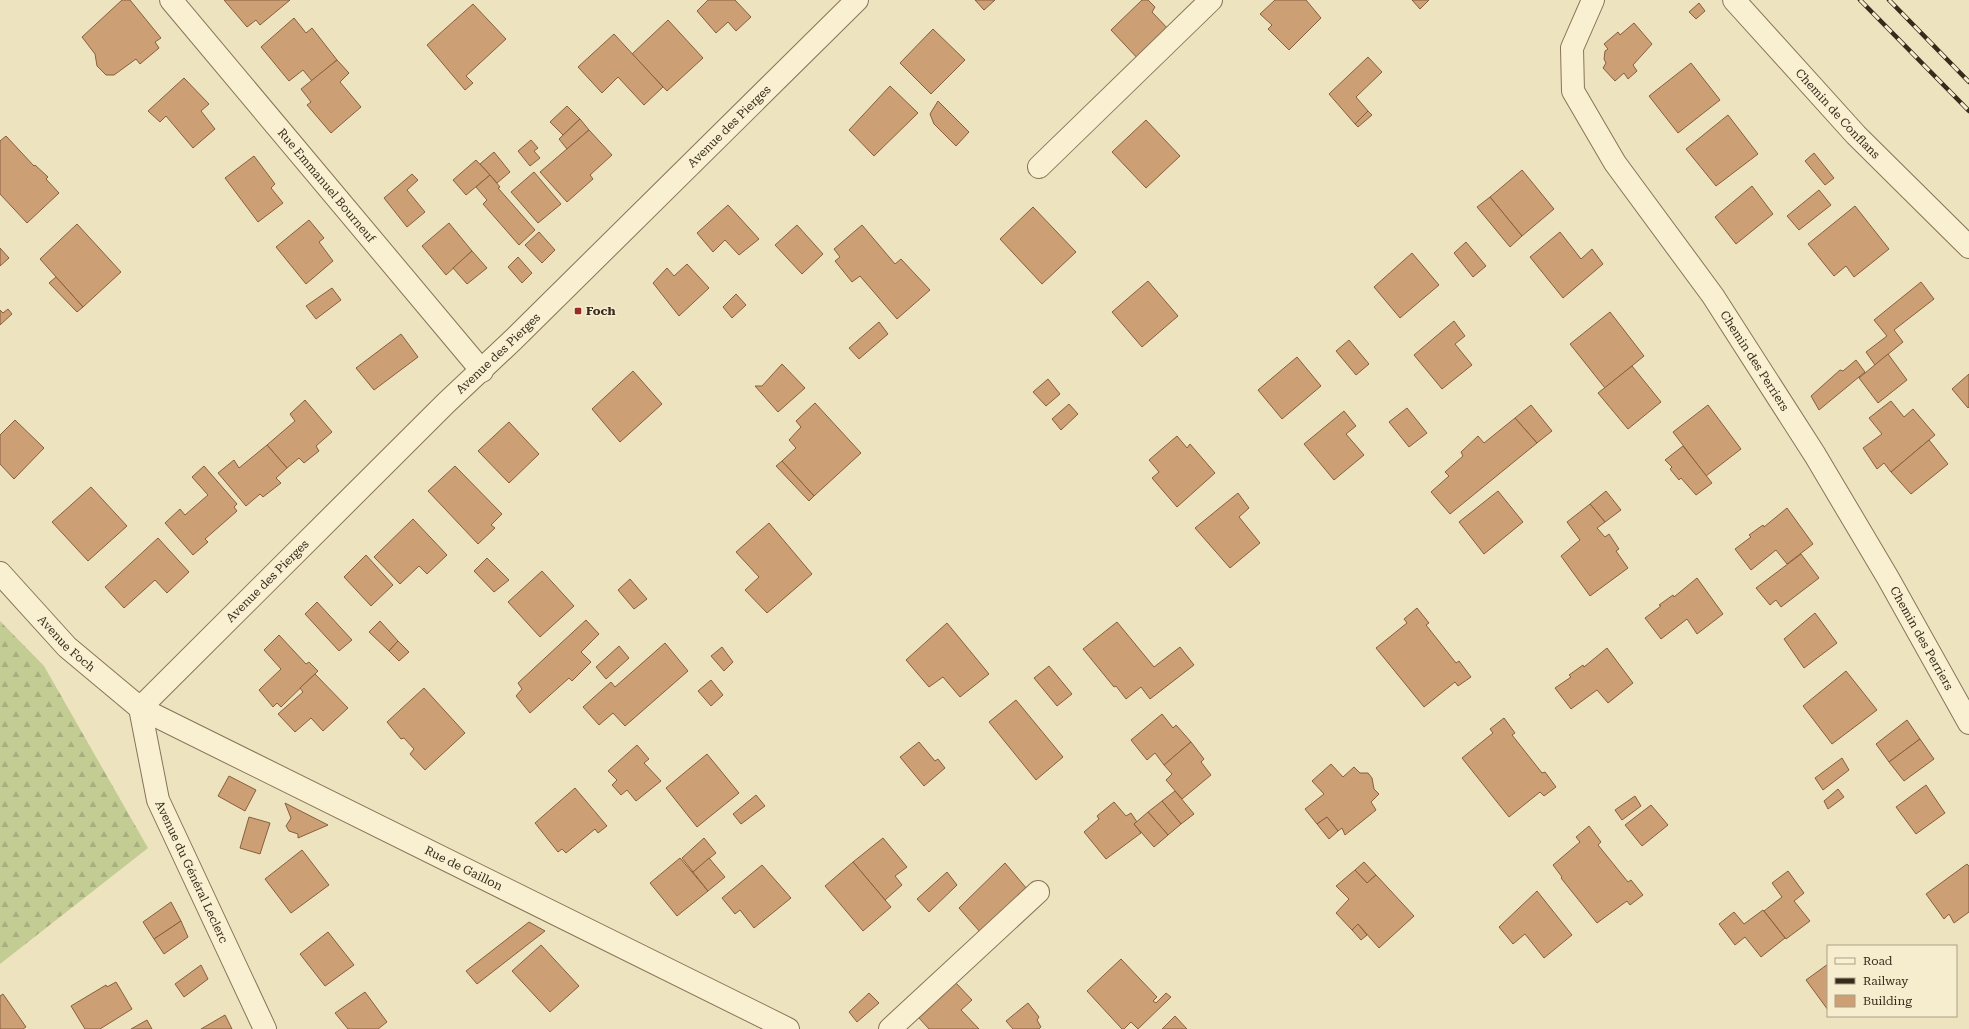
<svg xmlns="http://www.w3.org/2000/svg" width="1969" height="1029" font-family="'Roboto Serif',serif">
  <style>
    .forest { fill: url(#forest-firs) }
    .building { fill: #cd9f74; stroke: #875f3d }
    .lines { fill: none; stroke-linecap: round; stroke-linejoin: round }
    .minor-casing { stroke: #877457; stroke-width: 24 }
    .minor { stroke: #f9f0d2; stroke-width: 22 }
    .rail-casing { stroke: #372b1c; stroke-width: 4.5 }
    .rail { stroke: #f6edcf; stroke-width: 3; stroke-dasharray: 9; stroke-linecap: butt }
    .poi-dot { fill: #972c26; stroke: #f6edcf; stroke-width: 1.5 }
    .labels { text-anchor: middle; stroke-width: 3; stroke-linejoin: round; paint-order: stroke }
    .street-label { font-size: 12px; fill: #372b1c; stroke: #f6edcf }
    .poi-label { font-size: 12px; font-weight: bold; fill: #372b1c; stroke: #f6edcf; text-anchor: start }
  </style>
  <defs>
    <pattern id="forest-firs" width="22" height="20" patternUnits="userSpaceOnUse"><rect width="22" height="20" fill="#c2cc93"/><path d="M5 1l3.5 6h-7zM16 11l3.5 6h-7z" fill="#a7af7e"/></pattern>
  </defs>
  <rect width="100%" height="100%" fill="#eee3bf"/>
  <!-- forest -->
  <polygon class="forest" points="0,621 44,666 148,848 0,964"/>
  <!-- building -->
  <g class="building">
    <polygon points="122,0 130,0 161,38 155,42 159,48 140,64 136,59 114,75 106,75 97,66 95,54 82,37"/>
    <polygon points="224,0 290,0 260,25 256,20 247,27"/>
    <polygon points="708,0 735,0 751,17 736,31 728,22 716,33 697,11"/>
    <polygon points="975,0 995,0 984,10"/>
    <polygon points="1142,0 1148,0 1155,7 1152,12 1171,32 1141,62 1111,30"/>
    <polygon points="1275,0 1306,0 1321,18 1289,50 1268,29 1272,25 1260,14"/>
    <polygon points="1412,0 1429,0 1420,9"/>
    <polygon points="1699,3 1705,11 1696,19 1689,12"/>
    <polygon points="473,4 506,39 466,76 473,83 465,90 427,45"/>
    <polygon points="294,18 306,33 312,28 337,60 312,81 303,70 289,81 261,47"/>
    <polygon points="668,20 703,58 667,91 632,54"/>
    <polygon points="1634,23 1652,44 1633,65 1637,71 1628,79 1624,73 1615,81 1603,68 1606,63 1604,59 1605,51 1608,49 1604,44 1618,32 1620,35"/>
    <polygon points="933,29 965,60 931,94 900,63"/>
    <polygon points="614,34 663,87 644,105 618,77 602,93 578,67"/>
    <polygon points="1368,57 1382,72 1356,97 1368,111 1355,124 1329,94"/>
    <polygon points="337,60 349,73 340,82 361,107 331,133 307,105 311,102 301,89"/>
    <polygon points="1691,63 1720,100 1678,133 1649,96"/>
    <polygon points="184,78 209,104 201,111 215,129 193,148 166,116 160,122 148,111"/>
    <polygon points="890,86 918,113 874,156 849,130"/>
    <polygon points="938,101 969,132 956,146 934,124 930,114"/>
    <polygon points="567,106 580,119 563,135 550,122"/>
    <polygon points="1368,111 1372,115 1358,127 1355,124"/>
    <polygon points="1728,115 1758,154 1716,186 1686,149"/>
    <polygon points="580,119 589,130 567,149 559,139"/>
    <polygon points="1146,120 1180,156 1146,188 1112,152"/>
    <polygon points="589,130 612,155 590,175 593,179 567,202 540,172"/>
    <polygon points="6,136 34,166 35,165 48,177 46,179 59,193 27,223 0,194 0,141"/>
    <polygon points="531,140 538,148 534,151 540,158 530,166 518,151"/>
    <polygon points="494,152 510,172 497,183 480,164"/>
    <polygon points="1814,153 1834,178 1825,185 1805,161"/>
    <polygon points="254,156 275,184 271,188 283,203 258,222 225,178"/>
    <polygon points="476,160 490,175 466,195 453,180"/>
    <polygon points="1522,170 1554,209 1522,236 1490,197"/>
    <polygon points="534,172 561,204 538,223 511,192"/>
    <polygon points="412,174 418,180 407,190 425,212 407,227 384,198"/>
    <polygon points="490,175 500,187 498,188 535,230 519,245 483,204 487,200 476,187"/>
    <polygon points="1752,186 1773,214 1736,244 1715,217"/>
    <polygon points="1819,190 1831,205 1799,230 1787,216"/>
    <polygon points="1490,197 1522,236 1510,247 1477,207"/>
    <polygon points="728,205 759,239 739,255 725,240 713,252 697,233"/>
    <polygon points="1855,206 1889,249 1854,277 1846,266 1834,276 1808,244"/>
    <polygon points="1033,207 1076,252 1042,284 1000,239"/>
    <polygon points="309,220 324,238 319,242 333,261 306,284 276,247"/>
    <polygon points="449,223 472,251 446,275 422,246"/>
    <polygon points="77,224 121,272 83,307 40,259"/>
    <polygon points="797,225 823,254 802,274 775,245"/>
    <polygon points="862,225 895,264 901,259 930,290 897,319 860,276 852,282 835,261 840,257 834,249"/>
    <polygon points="539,232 555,250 542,263 525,245"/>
    <polygon points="1560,232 1581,259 1592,249 1603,264 1563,298 1530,257"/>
    <polygon points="1466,242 1486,266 1473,277 1454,253"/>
    <polygon points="0,248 9,258 0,266"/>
    <polygon points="472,251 487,268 467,284 453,268"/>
    <polygon points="1412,253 1439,285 1400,318 1374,287"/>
    <polygon points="518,257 532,273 522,283 508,267"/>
    <polygon points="687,264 709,288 679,316 653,283 667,268 674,276"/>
    <polygon points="56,277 83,307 77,312 49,283"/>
    <polygon points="1148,281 1178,316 1142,347 1112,312"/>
    <polygon points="1921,282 1934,299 1894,330 1903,342 1875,365 1866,352 1887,336 1874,320"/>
    <polygon points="332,288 341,300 316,319 306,306"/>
    <polygon points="736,294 746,305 732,318 723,307"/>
    <polygon points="8,309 12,314 0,325 0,310 3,313"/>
    <polygon points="1610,312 1644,356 1605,388 1570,344"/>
    <polygon points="1454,321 1465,336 1455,344 1472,365 1442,389 1414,355"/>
    <polygon points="879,322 888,334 859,359 849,348"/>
    <polygon points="401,334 418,357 374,390 356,368"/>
    <polygon points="1349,340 1369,364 1356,375 1336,351"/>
    <polygon points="1888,354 1907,380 1878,403 1859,378"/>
    <polygon points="1297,357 1321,386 1282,419 1258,390"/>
    <polygon points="1856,360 1865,372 1819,410 1811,396 1840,370 1843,371"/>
    <polygon points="782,364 805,388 778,412 755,386 762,386"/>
    <polygon points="1632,366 1661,402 1628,429 1598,393"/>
    <polygon points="633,371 662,404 620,442 592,409"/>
    <polygon points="1969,374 1969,407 1968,408 1952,389"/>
    <polygon points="1048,379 1060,394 1046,406 1033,392"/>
    <polygon points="305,400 332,432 316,446 319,451 304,463 299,458 287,468 267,445 295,421 290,414"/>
    <polygon points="1891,401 1904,417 1913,409 1935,435 1891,472 1884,463 1877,469 1863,448 1882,434 1869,418"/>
    <polygon points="815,403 861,453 814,496 782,461 796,448 789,440 801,427 796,421"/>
    <polygon points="1069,404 1078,414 1061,430 1052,419"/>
    <polygon points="1531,405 1552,431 1537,443 1515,418"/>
    <polygon points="1708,405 1741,449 1706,476 1673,432"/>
    <polygon points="1407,408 1427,433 1409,447 1389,422"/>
    <polygon points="1344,411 1356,426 1346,434 1364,455 1334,480 1304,444"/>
    <polygon points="1515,418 1537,443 1450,514 1431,492 1449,476 1445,472 1463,456 1461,452 1478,436 1484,443"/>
    <polygon points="15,420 44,448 14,479 0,464 0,435"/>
    <polygon points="509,422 539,454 509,483 478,451"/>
    <polygon points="1177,436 1187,448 1190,444 1215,473 1177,507 1152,478 1159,472 1149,460"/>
    <polygon points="1929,440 1948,464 1911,494 1891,472"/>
    <polygon points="267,445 287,468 276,478 281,483 263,497 260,494 246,506 218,473 234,460 239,468"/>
    <polygon points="1683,446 1712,483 1696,495 1681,478 1679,480 1670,469 1672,467 1665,460"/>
    <polygon points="782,461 814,496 809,501 776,466"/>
    <polygon points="204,466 237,504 234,507 237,511 205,539 208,542 193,555 165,523 180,509 185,515 208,495 192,477"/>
    <polygon points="455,466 502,514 491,525 495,528 478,544 428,491"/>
    <polygon points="91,487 127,526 88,561 52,522"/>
    <polygon points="1498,491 1523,522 1484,554 1459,522"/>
    <polygon points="1606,491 1621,510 1605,522 1590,504"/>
    <polygon points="1238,493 1249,508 1239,517 1260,543 1230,568 1195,528"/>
    <polygon points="1590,504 1605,522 1597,528 1605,537 1609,534 1619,549 1616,551 1628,568 1590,596 1561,556 1580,540 1567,522"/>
    <polygon points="1787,508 1813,544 1787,564 1776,550 1751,570 1735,549 1751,537 1749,535 1763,525 1764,527"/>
    <polygon points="413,519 447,555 427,574 419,566 400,584 374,557"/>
    <polygon points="769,523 812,574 767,613 745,590 759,577 736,552"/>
    <polygon points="158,538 189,572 167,593 155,580 124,608 105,587"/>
    <polygon points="1801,554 1819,578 1781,607 1776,600 1770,605 1756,588"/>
    <polygon points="366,555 393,585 371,606 344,577"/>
    <polygon points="487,558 509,580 494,592 474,571"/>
    <polygon points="542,571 574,606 540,637 508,602"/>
    <polygon points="1697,578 1723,614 1697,634 1687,619 1661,639 1645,618 1661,606 1659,605 1673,595 1674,597"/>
    <polygon points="630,579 647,599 634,609 618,590"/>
    <polygon points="317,602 352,640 339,651 305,614"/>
    <polygon points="1417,608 1429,623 1426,625 1456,663 1459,661 1471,677 1458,686 1455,682 1424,707 1376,648 1407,623 1404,619"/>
    <polygon points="1815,613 1837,643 1804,668 1784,639"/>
    <polygon points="586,620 599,634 581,652 591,662 572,681 569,678 530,713 516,696 522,689 518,683"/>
    <polygon points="380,621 398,641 389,651 369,632"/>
    <polygon points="1117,622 1154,667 1180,647 1194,665 1150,699 1141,687 1126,699 1116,686 1114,687 1083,649"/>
    <polygon points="947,623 989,674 960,697 943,677 929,687 906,660"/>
    <polygon points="279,635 306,664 309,662 318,671 281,707 277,703 273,707 259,690 281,669 264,650"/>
    <polygon points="398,641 409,652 399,661 389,651"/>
    <polygon points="665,643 688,671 625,726 613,713 599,725 583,707 611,682 615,687"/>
    <polygon points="619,646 629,658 606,679 596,667"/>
    <polygon points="722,647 733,662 724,671 711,656"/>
    <polygon points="1607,648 1633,683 1608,703 1597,690 1571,709 1555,688 1571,677 1569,675 1583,665 1584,667"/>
    <polygon points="1049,666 1072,694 1057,706 1034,678"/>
    <polygon points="1846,671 1877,710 1832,744 1803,706"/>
    <polygon points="315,674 348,708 323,731 311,718 295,732 278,714 303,692 300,688"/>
    <polygon points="711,680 723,695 711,706 698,691"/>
    <polygon points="424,688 465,733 425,770 410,754 414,749 404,738 401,739 387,722"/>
    <polygon points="1016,700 1063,757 1036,780 989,722"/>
    <polygon points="1162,714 1173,728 1176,725 1191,742 1164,765 1155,753 1147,760 1131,740"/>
    <polygon points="1504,718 1515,733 1512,735 1542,773 1545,772 1556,787 1544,796 1540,792 1509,817 1462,758 1493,733 1490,729"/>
    <polygon points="1907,720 1920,739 1889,762 1876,744"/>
    <polygon points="1920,739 1934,759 1904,781 1889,762"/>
    <polygon points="919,742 935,761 938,759 945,768 924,786 900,757"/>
    <polygon points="1191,742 1204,759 1201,762 1211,775 1182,799 1166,780 1172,774 1164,765"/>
    <polygon points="637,745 649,759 644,763 661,781 636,801 627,790 621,795 612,785 617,780 608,771"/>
    <polygon points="707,754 739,793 697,827 666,788"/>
    <polygon points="1842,758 1849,770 1823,790 1815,778"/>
    <polygon points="1331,764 1343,777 1354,767 1360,773 1368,773 1372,778 1374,789 1379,794 1371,802 1376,810 1345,835 1342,828 1338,831 1327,817 1317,824 1305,809 1324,794 1312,781"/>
    <polygon points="229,776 256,790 245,811 218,796"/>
    <polygon points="1926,785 1945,813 1916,834 1896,807"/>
    <polygon points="575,788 607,826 598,833 595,829 566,853 562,849 558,852 535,823"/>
    <polygon points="1838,789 1844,797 1828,809 1824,801"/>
    <polygon points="1175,791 1194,814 1181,824 1162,801"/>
    <polygon points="756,795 765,806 741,824 733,814"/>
    <polygon points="1635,796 1641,806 1622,820 1615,810"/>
    <polygon points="1162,801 1181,824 1168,835 1148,812"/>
    <polygon points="1114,802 1126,816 1131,813 1137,822 1134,824 1141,833 1106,859 1084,832 1099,819 1097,816"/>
    <polygon points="285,803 328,825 298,838 298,834 289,831 286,826 291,818"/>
    <polygon points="1651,805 1668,825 1642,846 1625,825"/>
    <polygon points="1148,812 1168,835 1154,847 1134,824"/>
    <polygon points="249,817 270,823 260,854 240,848"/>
    <polygon points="1327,817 1338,831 1329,839 1317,824"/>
    <polygon points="1589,826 1601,842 1598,845 1628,882 1631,880 1643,895 1630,905 1627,901 1597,923 1561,878 1562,877 1553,865 1580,842 1576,837"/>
    <polygon points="704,838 716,853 693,872 682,858"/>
    <polygon points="883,838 907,867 895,876 902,885 885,900 853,862"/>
    <polygon points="302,850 329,885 291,913 265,879"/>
    <polygon points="680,858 708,891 677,916 650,883"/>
    <polygon points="709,858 725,877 708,891 693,872"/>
    <polygon points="853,862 891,907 863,931 825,886"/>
    <polygon points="1364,862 1376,875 1367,883 1355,870"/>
    <polygon points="1005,863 1027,889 981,933 959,908"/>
    <polygon points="1967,864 1969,866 1969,912 1954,923 1949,914 1944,919 1926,894"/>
    <polygon points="762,865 791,898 754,928 740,910 735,914 722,898"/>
    <polygon points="1355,870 1367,883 1376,875 1414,916 1379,948 1358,924 1352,930 1336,913 1349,899 1336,886"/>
    <polygon points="1788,871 1804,893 1794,901 1810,921 1786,939 1764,911 1782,897 1772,883"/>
    <polygon points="947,872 957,885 929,912 917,899"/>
    <polygon points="1537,891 1572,935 1544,958 1525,934 1513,944 1499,927"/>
    <polygon points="171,902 181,921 154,939 143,922"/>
    <polygon points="1763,910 1785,938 1761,957 1745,937 1735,945 1719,924 1734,912 1744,924"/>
    <polygon points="181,921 188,937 164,954 154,939"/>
    <polygon points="529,922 545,931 477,984 466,971"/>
    <polygon points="1358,924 1367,935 1361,940 1352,930"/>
    <polygon points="328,932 354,965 325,986 300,954"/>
    <polygon points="541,945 579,986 550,1012 512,971"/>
    <polygon points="1121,959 1157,997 1153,1001 1156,1003 1166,993 1171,997 1138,1029 1131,1022 1124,1029 1122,1029 1087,991"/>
    <polygon points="1828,964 1828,1010 1806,980"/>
    <polygon points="201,965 208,979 184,997 175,984"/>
    <polygon points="116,982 132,1009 100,1029 85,1029 71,1006 106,985 107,987"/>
    <polygon points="956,983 972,1000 961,1010 979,1029 929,1029 919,1018"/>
    <polygon points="365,992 387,1022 378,1029 348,1029 335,1013"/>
    <polygon points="869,993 879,1003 857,1022 849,1012"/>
    <polygon points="3,994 26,1027 23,1029 0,1029 0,996"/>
    <polygon points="1028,1003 1039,1017 1037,1020 1041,1027 1039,1029 1013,1029 1006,1021"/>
    <polygon points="225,1015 232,1029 201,1029"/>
    <polygon points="1175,1016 1187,1029 1162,1029"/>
    <polygon points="147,1020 152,1029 131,1029"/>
  </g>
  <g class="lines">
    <defs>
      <g id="minor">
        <path id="s1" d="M 171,0 L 482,371"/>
        <path id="s2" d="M 1593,0 L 1572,48 L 1573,91 L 1615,163 L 1713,296 L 1815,455 L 1888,578 L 1969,723"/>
        <path id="s3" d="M 1734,0 L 1856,135 L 1969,247"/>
        <polyline points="1039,167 1211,0"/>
        <path id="s4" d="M 0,573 L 67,647 L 140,708 L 788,1029"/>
        <path id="s5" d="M 140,708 L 446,403 L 514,339 L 857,0"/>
        <path id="s6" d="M 140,708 L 158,800 L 265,1029"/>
        <polyline points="890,1029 1038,892"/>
      </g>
    </defs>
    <!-- minor casing -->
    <use href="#minor" class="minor-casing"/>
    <!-- minor -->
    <use href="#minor" class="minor"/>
    <defs>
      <g id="rail">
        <polyline points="1860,0 1969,111"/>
        <polyline points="1889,0 1969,82"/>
      </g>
    </defs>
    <!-- rail casing -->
    <use href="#rail" class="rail-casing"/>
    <!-- rail -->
    <use href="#rail" class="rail"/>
  </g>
  <!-- markers -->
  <rect class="poi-dot" x="574" y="307" width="8" height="8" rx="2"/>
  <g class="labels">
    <!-- street labels -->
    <g class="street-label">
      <text dy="4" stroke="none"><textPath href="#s3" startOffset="154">Chemin de Conflans</textPath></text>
      <text dy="4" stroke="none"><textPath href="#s5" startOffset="828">Avenue des Pierges</textPath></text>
      <text dy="4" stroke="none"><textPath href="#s1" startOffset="242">Rue Emmanuel Bourneuf</textPath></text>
      <text dy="4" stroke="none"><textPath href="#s5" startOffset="504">Avenue des Pierges</textPath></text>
      <text dy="4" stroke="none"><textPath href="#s2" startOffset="421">Chemin des Perriers</textPath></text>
      <text dy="4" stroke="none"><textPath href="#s5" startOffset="180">Avenue des Pierges</textPath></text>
      <text dy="4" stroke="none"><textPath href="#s2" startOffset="745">Chemin des Perriers</textPath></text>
      <text dy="4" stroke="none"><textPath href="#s4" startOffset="97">Avenue Foch</textPath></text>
      <text dy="4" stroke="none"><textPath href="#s4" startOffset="556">Rue de Gaillon</textPath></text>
      <text dy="4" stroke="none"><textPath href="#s6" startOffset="173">Avenue du Général Leclerc</textPath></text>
    </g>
    <!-- poi labels -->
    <g class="poi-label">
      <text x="586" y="315">Foch</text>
    </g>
  </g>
  <!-- legend -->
  <rect x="1827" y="945" width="130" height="72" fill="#f6edcf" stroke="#aa9f87"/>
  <rect x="1835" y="958" width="20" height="6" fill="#f9f0d2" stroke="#aa9f87"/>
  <text x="1863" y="965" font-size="12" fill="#372b1c">Road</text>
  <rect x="1835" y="978" width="20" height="6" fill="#372b1c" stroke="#aa9f87"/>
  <text x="1863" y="985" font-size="12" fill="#372b1c">Railway</text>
  <rect x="1835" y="995" width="20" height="12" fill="#cd9f74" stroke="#aa9f87"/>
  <text x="1863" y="1005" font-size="12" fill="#372b1c">Building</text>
</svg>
